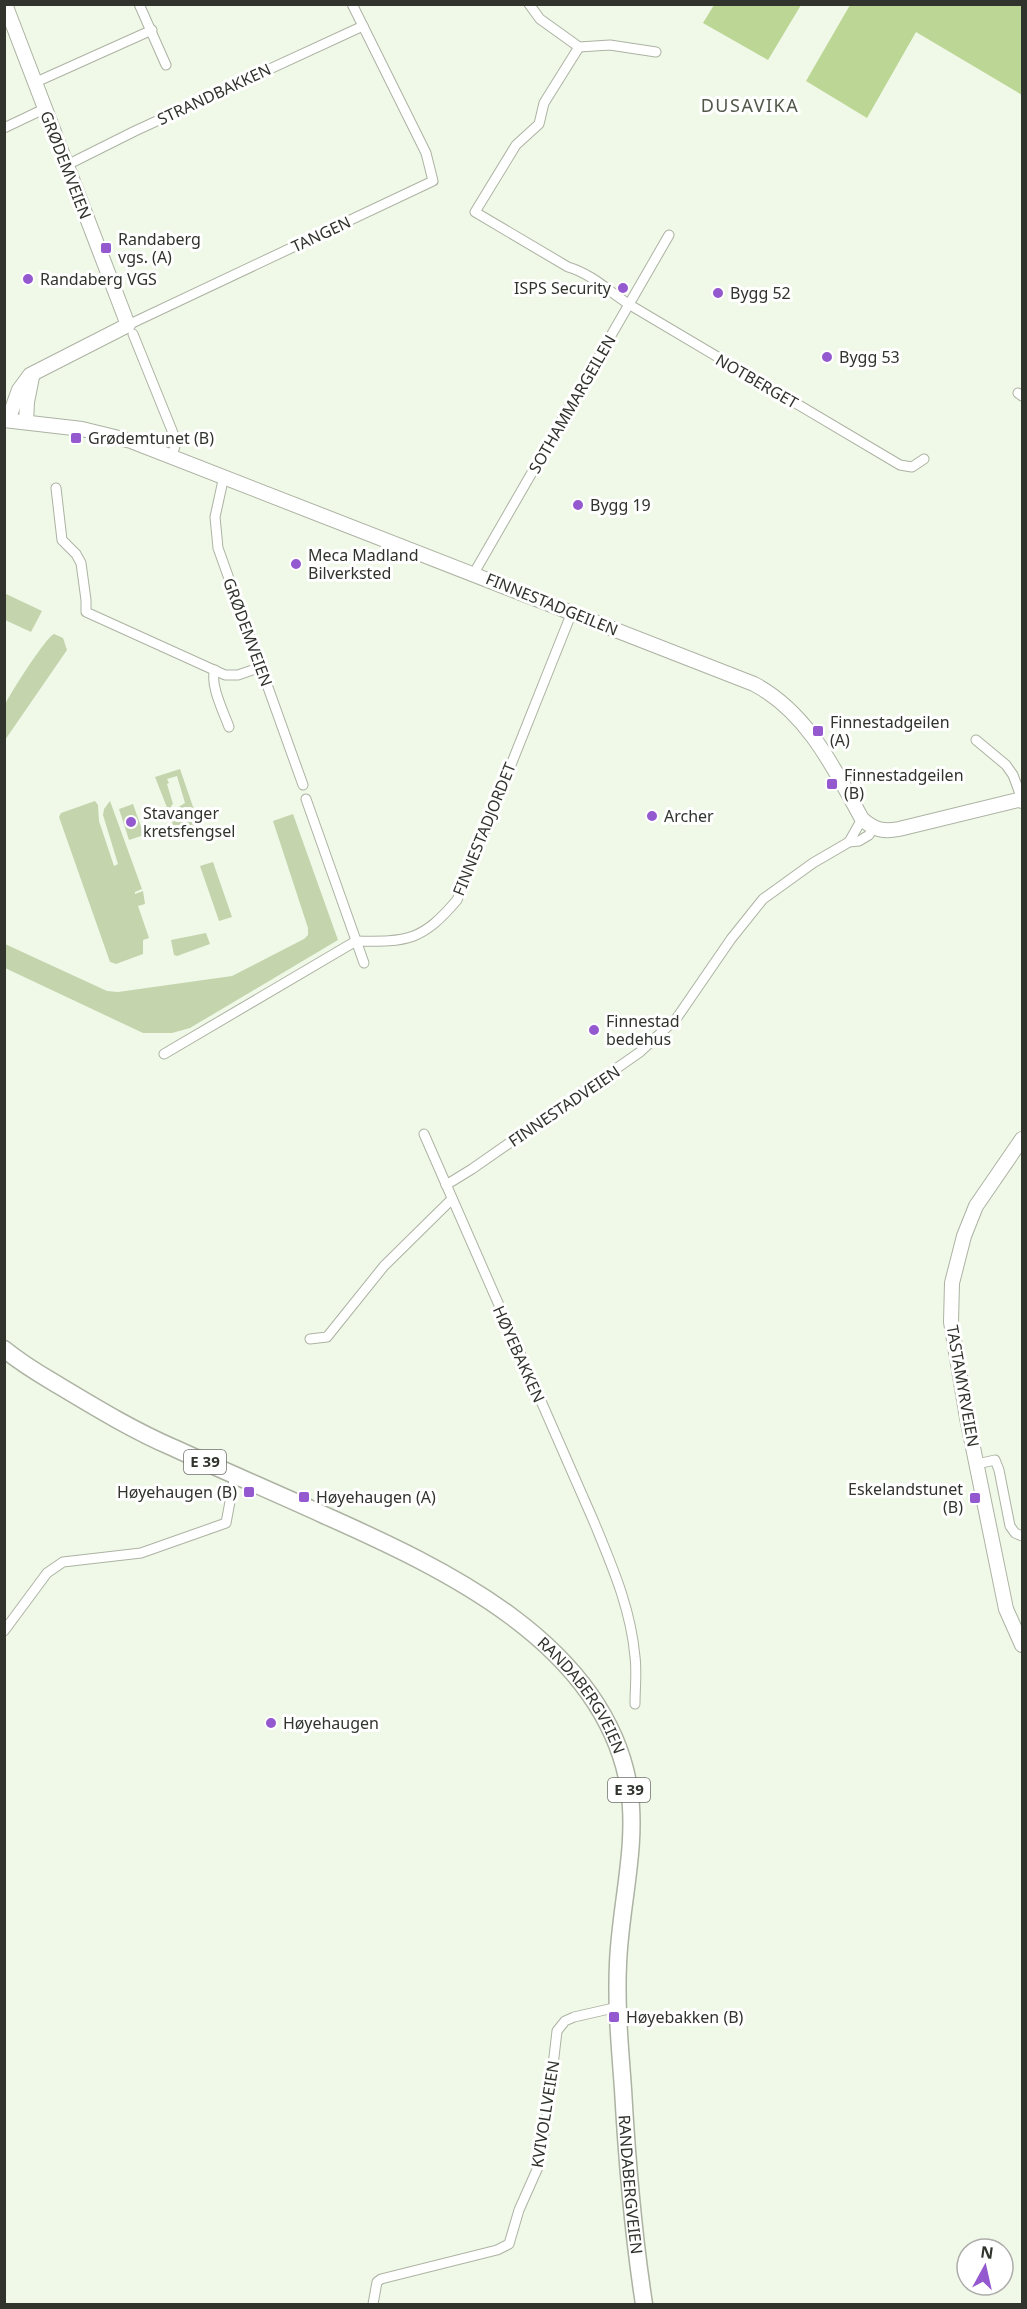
<svg xmlns="http://www.w3.org/2000/svg" width="1027" height="2309" font-family="'Noto Sans',sans-serif">
  <style>
    .green { fill: #c4d5ad }
    .water { fill: #bcd695 }
    .lines { fill: none; stroke-linecap: round; stroke-linejoin: round }
    .street-casing { stroke: #acb3a3; stroke-width: 11 }
    .secondary-casing { stroke: #acb3a3; stroke-width: 16 }
    .highway-casing { stroke: #acb3a3; stroke-width: 19 }
    .street { stroke: #fff; stroke-width: 9 }
    .secondary { stroke: #fff; stroke-width: 14 }
    .highway { stroke: #fff; stroke-width: 16 }
    .poi-dot { fill: #9458cf; stroke: #fff; stroke-width: 2 }
    .labels { text-anchor: middle; stroke-width: 6; stroke-linejoin: round; paint-order: stroke }
    .shield { fill: #fff; stroke: #6f706c; stroke-width: 1.5 }
    .shield-label { font-size: 15px; font-weight: bold; fill: #31332d }
    .street-label { font-size: 16px; fill: #31332d; stroke: #fff }
    .poi-label { font-size: 16px; fill: #31332d; stroke: #fff; text-anchor: start }
    .neighbourhood-label { font-size: 18px; letter-spacing: 1.5px; fill: #515749; stroke: #fff }
  </style>
  <rect width="100%" height="100%" fill="#f0f8e7"/>
  <!-- green -->
  <g class="green">
    <polygon points="4,593 42,611 31,632 5,620"/>
    <path d="M 54,634 L 63,638 L 67,650 L 5,740 C 4,730 2,717 4,707 C 7,698 46,637 54,634 Z"/>
    <polygon points="180,769 201,830 183,835 174,828 169,813 185,803 177,776 167,779 169,783 167,784 173,804 168,810 155,777"/>
    <polygon points="95,801 98,805 99,821 114,866 118,864 103,815 104,809 110,801 142,889 135,892 135,894 143,891 145,904 138,906 149,938 143,940 143,954 116,964 110,962 59,817 61,813"/>
    <polygon points="133,804 144,835 129,840 119,809"/>
    <polygon points="293,814 338,940 190,1028 172,1033 143,1033 5,968 5,944 107,991 118,992 232,976 304,939 308,935 308,928 273,821"/>
    <polygon points="213,862 232,917 219,921 200,866"/>
    <polygon points="206,933 210,944 177,956 174,955 171,940"/>
  </g>
  <!-- water -->
  <g class="water">
    <polygon points="714,5 714,4 801,5 768,60 703,23"/>
    <polygon points="850,5 1022,5 1022,95 916,32 867,118 806,81"/>
  </g>
  <g class="lines">
    <defs>
      <g id="street">
        <polyline points="139,4 166,65"/>
        <polyline points="529,4 540,19 579,47 610,45 656,52"/>
        <path d="M 579,47 L 544,103 L 539,124 L 516,145 L 475,212 L 568,267 C 592,274 610,292 630,305 L 900,465 L 912,467 L 924,459"/>
        <polyline points="34,83 152,30"/>
        <polyline points="4,128 44,109"/>
        <polyline points="67,165 135,131 363,26"/>
        <polyline points="128,325 433,181 426,153 352,4"/>
        <polyline points="133,334 175,438 175,446 172,456"/>
        <polyline points="1018,393 1022,396"/>
        <polyline points="224,476 215,517 218,548 303,785"/>
        <polyline points="56,488 62,540 76,554 81,563 86,600 86,612 225,675 238,675 261,667"/>
        <polyline points="474,573 669,235"/>
        <path d="M 215,670 C 209,683 224,713 229,727"/>
        <polyline points="976,740 1006,765 1013,775 1022,799"/>
        <polyline points="306,799 364,963"/>
        <polyline points="849,842 862,819"/>
        <path d="M 164,1054 L 356,941 C 408,942 422,941 457,900 L 572,612"/>
        <path d="M 424,1134 L 594,1522 C 612,1566 631,1609 635,1657 C 637,1672 635,1688 635,1704"/>
        <polyline points="446,1185 472,1169 640,1052 676,1019 731,939 763,899 813,863 849,842 859,841 869,835 873,828"/>
        <polyline points="310,1339 327,1337 384,1266 452,1199"/>
        <polyline points="977,1464 995,1460 999,1470 1010,1526 1015,1533 1022,1536"/>
        <polyline points="4,1631 47,1573 63,1562 141,1553 226,1523 235,1475"/>
        <polyline points="373,2304 377,2282 381,2279 497,2250 509,2244 519,2210 539,2165 548,2109 557,2031 565,2021 574,2017 618,2007"/>
      </g>
      <g id="secondary">
        <polyline points="5,4 128,325 30,375 19,390 8,420"/>
        <path d="M 4,420 L 82,429 L 131,441 L 754,684 C 807,712 834,768 862,819 C 874,830 884,832 899,829 L 1022,799 L 1022,801"/>
        <polyline points="26,422 27,402 32,377"/>
        <polyline points="1022,1139 976,1206 964,1236 952,1283 951,1322 967,1418 1006,1609 1022,1645"/>
      </g>
      <g id="highway">
        <path id="s1" d="M 4,1349 C 20,1362 36,1372 53,1382 C 93,1406 132,1430 174,1448 C 224,1471 274,1492 324,1515 C 443,1568 605,1643 629,1788 C 638,1846 620,1906 618,1964 C 616,2006 620,2048 623,2089 C 627,2161 633,2233 644,2304"/>
      </g>
    </defs>
    <!-- street casing -->
    <use href="#street" class="street-casing"/>
    <!-- secondary casing -->
    <use href="#secondary" class="secondary-casing"/>
    <!-- highway casing -->
    <use href="#highway" class="highway-casing"/>
    <!-- street -->
    <use href="#street" class="street"/>
    <!-- secondary -->
    <use href="#secondary" class="secondary"/>
    <!-- highway -->
    <use href="#highway" class="highway"/>
  </g>
  <!-- markers -->
  <g class="poi-dot">
    <rect x="100" y="242" width="12" height="12" rx="3"/>
    <circle cx="28" cy="279" r="6"/>
    <circle cx="623" cy="288" r="6"/>
    <circle cx="718" cy="293" r="6"/>
    <circle cx="827" cy="357" r="6"/>
    <rect x="70" y="432" width="12" height="12" rx="3"/>
    <circle cx="578" cy="505" r="6"/>
    <circle cx="296" cy="564" r="6"/>
    <rect x="812" y="725" width="12" height="12" rx="3"/>
    <rect x="826" y="778" width="12" height="12" rx="3"/>
    <circle cx="652" cy="816" r="6"/>
    <circle cx="131" cy="822" r="6"/>
    <circle cx="594" cy="1030" r="6"/>
    <rect x="243" y="1486" width="12" height="12" rx="3"/>
    <rect x="298" y="1491" width="12" height="12" rx="3"/>
    <rect x="969" y="1492" width="12" height="12" rx="3"/>
    <circle cx="271" cy="1723" r="6"/>
    <rect x="608" y="2011" width="12" height="12" rx="3"/>
  </g>
  <g class="labels">
    <!-- shield labels -->
    <g class="shield">
      <rect x="184" y="1450" width="42" height="24" rx="4.5"/>
      <rect x="608" y="1778" width="42" height="24" rx="4.5"/>
    </g>
    <g class="shield-label">
      <text x="205" y="1467">E 39</text>
      <text x="629" y="1795">E 39</text>
    </g>
    <!-- street labels -->
    <g class="street-label">
      <text transform="translate(214 94) rotate(-25)" y="6">STRANDBAKKEN</text>
      <text transform="translate(66 165) rotate(69)" y="6">GRØDEMVEIEN</text>
      <text transform="translate(321 234) rotate(-25)" y="6">TANGEN</text>
      <text transform="translate(757 381) rotate(30)" y="6">NOTBERGET</text>
      <text transform="translate(572 404) rotate(-60)" y="6">SOTHAMMARGEILEN</text>
      <text transform="translate(552 604) rotate(22)" y="6">FINNESTADGEILEN</text>
      <text transform="translate(248 632) rotate(70)" y="6">GRØDEMVEIEN</text>
      <text transform="translate(484 829) rotate(-68)" y="6">FINNESTADJORDET</text>
      <text transform="translate(564 1106) rotate(-34)" y="6">FINNESTADVEIEN</text>
      <text transform="translate(519 1354) rotate(66)" y="6">HØYEBAKKEN</text>
      <text transform="translate(963 1386) rotate(80)" y="6">TASTAMYRVEIEN</text>
      <text dy="6" stroke="none"><textPath href="#s1" startOffset="682">RANDABERGVEIEN</textPath></text>
      <text transform="translate(545 2114) rotate(-81)" y="6">KVIVOLLVEIEN</text>
      <text dy="6" stroke="none"><textPath href="#s1" startOffset="1186">RANDABERGVEIEN</textPath></text>
    </g>
    <!-- poi labels -->
    <g class="poi-label">
      <text x="118" y="245">Randaberg<tspan x="118" dy="18">vgs. (A)</tspan></text>
      <text x="40" y="285">Randaberg VGS</text>
      <text x="611" y="294" text-anchor="end">ISPS Security</text>
      <text x="730" y="299">Bygg 52</text>
      <text x="839" y="363">Bygg 53</text>
      <text x="88" y="444">Grødemtunet (B)</text>
      <text x="590" y="511">Bygg 19</text>
      <text x="308" y="561">Meca Madland<tspan x="308" dy="18">Bilverksted</tspan></text>
      <text x="830" y="728">Finnestadgeilen<tspan x="830" dy="18">(A)</tspan></text>
      <text x="844" y="781">Finnestadgeilen<tspan x="844" dy="18">(B)</tspan></text>
      <text x="143" y="819">Stavanger<tspan x="143" dy="18">kretsfengsel</tspan></text>
      <text x="664" y="822">Archer</text>
      <text x="606" y="1027">Finnestad<tspan x="606" dy="18">bedehus</tspan></text>
      <text x="963" y="1495" text-anchor="end">Eskelandstunet<tspan x="963" dy="18">(B)</tspan></text>
      <text x="237" y="1498" text-anchor="end">Høyehaugen (B)</text>
      <text x="316" y="1503">Høyehaugen (A)</text>
      <text x="283" y="1729">Høyehaugen</text>
      <text x="626" y="2023">Høyebakken (B)</text>
    </g>
    <!-- neighbourhood labels -->
    <g class="neighbourhood-label">
      <text x="750" y="112">DUSAVIKA</text>
    </g>
  </g>
  <!-- border -->
  <rect width="1027" height="2309" fill="none" stroke="#31332d" stroke-width="12"/>
  <!-- north arrow -->
  <g transform="translate(985 2267) rotate(8)"><circle r="28" fill="#ffffff" stroke="#adadab" stroke-width="1.5"/>
  <path d="M0-4.5L10 22L0 15L-10 22Z" fill="#9458cf"/>
  <text y="-9" font-size="16" font-weight="bold" text-anchor="middle" fill="#31332d">N</text>
  </g>
</svg>
